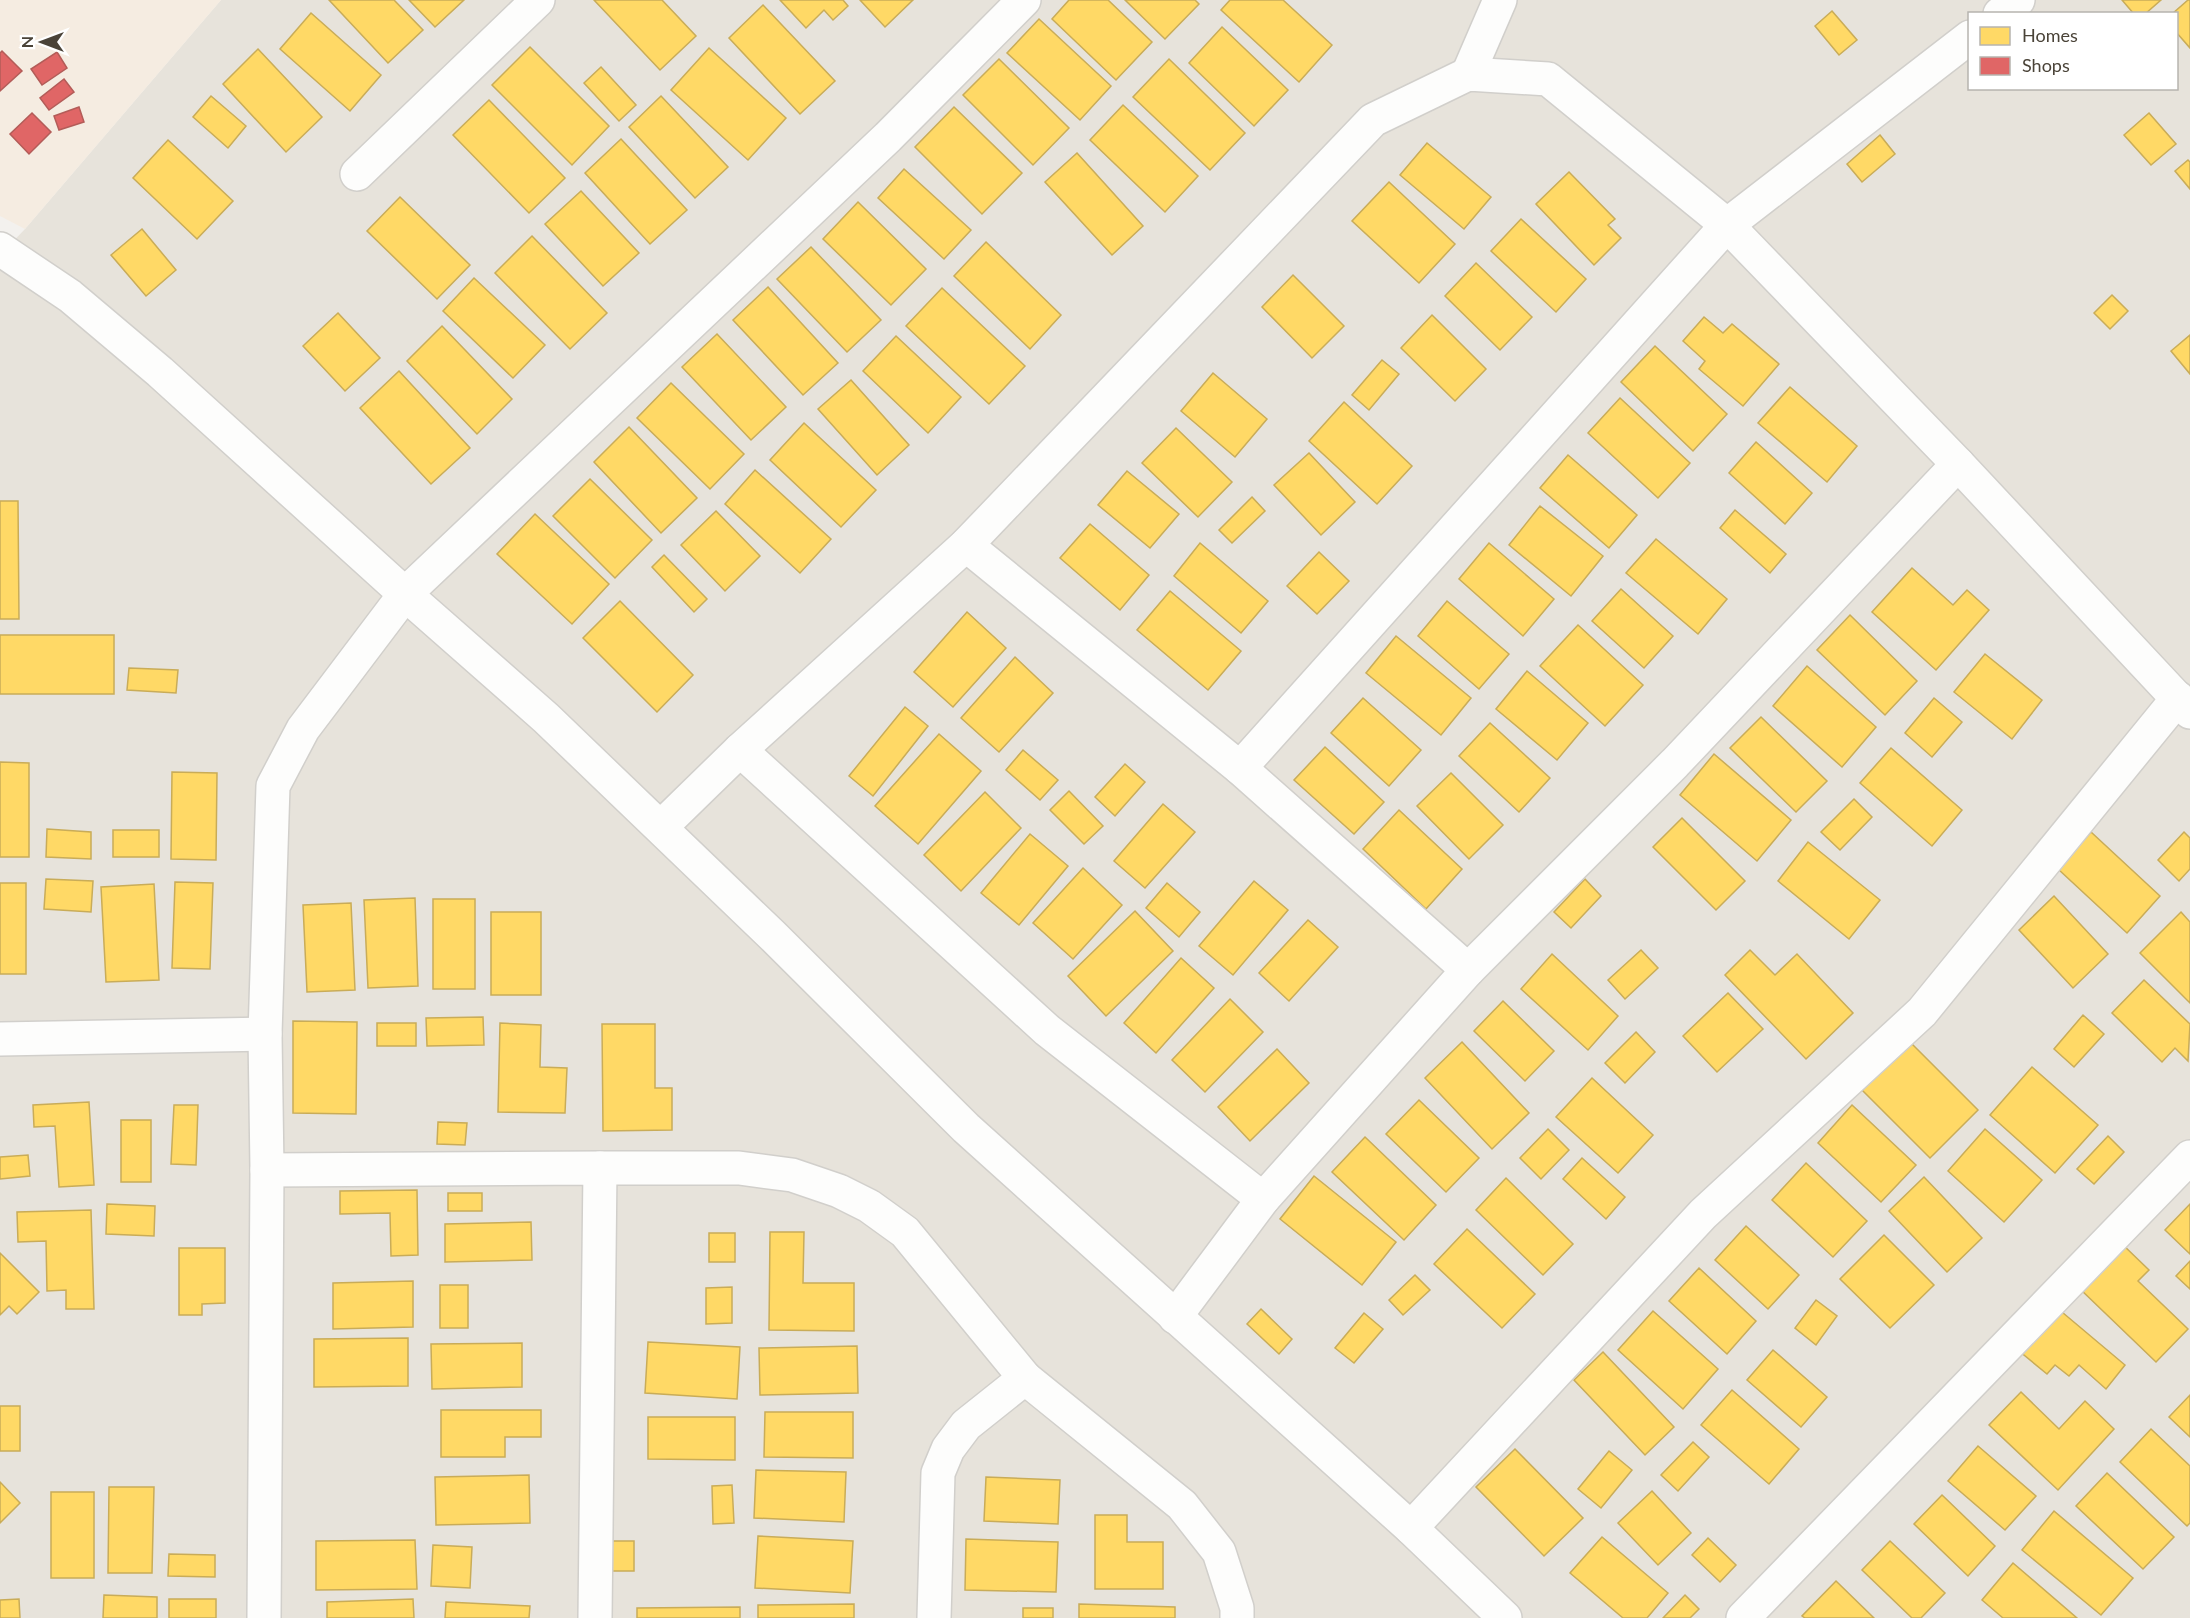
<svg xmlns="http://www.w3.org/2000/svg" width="2190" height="1618" font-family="Lato,sans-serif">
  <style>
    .residential { fill: #e7e3db; fill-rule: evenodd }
    .commercial { fill: #f5ece1 }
    .homes { fill: #ffd966; stroke: #c9ac58; stroke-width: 1.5 }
    .shops { fill: #e06666; stroke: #b35c58; stroke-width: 1.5 }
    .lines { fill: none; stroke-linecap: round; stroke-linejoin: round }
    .minor-casing { stroke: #d1cfcb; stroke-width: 36 }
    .minor { stroke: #fdfdfc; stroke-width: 33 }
  </style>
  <rect width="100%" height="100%" fill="#f3f1ee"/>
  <!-- residential -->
  <path class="residential" d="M 221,0 L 2190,0 L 2190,1618 L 0,1618 L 0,255 L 25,229 ZM 1970,14 L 2176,14 L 2176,88 L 1970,88 Z"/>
  <!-- commercial -->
  <polygon class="commercial" points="0,0 221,0 25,229 0,216"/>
  <!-- homes -->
  <g class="homes">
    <polygon points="329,0 394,0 423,30 388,63"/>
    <polygon points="409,0 464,0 435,27"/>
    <polygon points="594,0 662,0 696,36 660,70"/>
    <polygon points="780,0 843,0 848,6 833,20 824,10 806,28"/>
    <polygon points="860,0 913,0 885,27"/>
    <polygon points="1069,0 1108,0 1152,42 1116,80 1052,19"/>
    <polygon points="1125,0 1195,0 1199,4 1165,39"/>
    <polygon points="1230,0 1283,0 1332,45 1299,82 1221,10"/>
    <polygon points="2122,0 2161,0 2145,14 2134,14"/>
    <polygon points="2188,0 2190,0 2190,48 2176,32 2176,14 2172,14"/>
    <polygon points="763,5 835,81 800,114 729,38"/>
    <polygon points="1832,11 1857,40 1839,55 1815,26"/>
    <polygon points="311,13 381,75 350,111 280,49"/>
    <polygon points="1039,19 1111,86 1080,120 1007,53"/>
    <polygon points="1222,27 1288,90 1254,126 1189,63"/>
    <polygon points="530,47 609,126 572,165 492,85"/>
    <polygon points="709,48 786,118 748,160 671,90"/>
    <polygon points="258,49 322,117 286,152 223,84"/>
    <polygon points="999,59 1069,128 1033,165 963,95"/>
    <polygon points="1169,59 1245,133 1210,170 1133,97"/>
    <polygon points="601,67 636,105 619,121 584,83"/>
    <polygon points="211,96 246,126 228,148 193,117"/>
    <polygon points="661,96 728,167 695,198 629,127"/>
    <polygon points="489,100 565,178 529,213 453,135"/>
    <polygon points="1123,105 1198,176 1165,212 1090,140"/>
    <polygon points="954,107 1022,173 982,214 915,147"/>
    <polygon points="2149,113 2176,144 2151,165 2124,135"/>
    <polygon points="1880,135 1895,154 1862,182 1847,164"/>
    <polygon points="621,139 687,210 650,244 585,173"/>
    <polygon points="168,140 233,201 197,239 133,178"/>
    <polygon points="1427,143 1491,197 1464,229 1400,175"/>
    <polygon points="1077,153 1143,226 1112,255 1045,182"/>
    <polygon points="2188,160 2190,162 2190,189 2175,171"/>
    <polygon points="904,169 971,230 944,259 878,198"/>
    <polygon points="1569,172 1615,219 1608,225 1621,238 1594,265 1536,204"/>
    <polygon points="1389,182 1455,244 1419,283 1352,221"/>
    <polygon points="581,191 639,253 603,286 545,224"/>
    <polygon points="400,197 470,265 437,299 367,231"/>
    <polygon points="858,202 926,269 891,305 823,239"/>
    <polygon points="1521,219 1586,279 1556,312 1491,251"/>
    <polygon points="142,229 176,270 146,296 111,255"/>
    <polygon points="532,236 607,313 570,349 495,273"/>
    <polygon points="986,242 1061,315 1030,349 954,276"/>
    <polygon points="811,247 881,320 847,352 777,279"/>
    <polygon points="1476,263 1532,317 1500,350 1445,296"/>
    <polygon points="1293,275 1344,326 1312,358 1262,307"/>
    <polygon points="474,278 545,345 513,378 443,311"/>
    <polygon points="768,287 838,363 803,395 733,320"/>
    <polygon points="942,288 1025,366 989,404 906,326"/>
    <polygon points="2112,295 2128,311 2110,329 2094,313"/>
    <polygon points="338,313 380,358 345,391 303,346"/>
    <polygon points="1432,315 1486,369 1455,401 1401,348"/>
    <polygon points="1704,317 1723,333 1732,324 1779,364 1743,406 1699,369 1705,361 1683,341"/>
    <polygon points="442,326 512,399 477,434 407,361"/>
    <polygon points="717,334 786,407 751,440 682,367"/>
    <polygon points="2190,335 2190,374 2171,351"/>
    <polygon points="896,336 961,397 928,433 863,371"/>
    <polygon points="1655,346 1727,414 1693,451 1621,382"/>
    <polygon points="1382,360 1399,374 1369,410 1352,395"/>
    <polygon points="399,371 470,448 431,484 360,408"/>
    <polygon points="1213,373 1267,419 1235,457 1181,411"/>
    <polygon points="851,380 909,445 877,475 818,409"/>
    <polygon points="671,383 744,454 710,489 637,418"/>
    <polygon points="1790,387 1857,446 1827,482 1758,423"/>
    <polygon points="1620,398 1690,463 1658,498 1588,433"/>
    <polygon points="1344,402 1412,466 1377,504 1309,441"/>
    <polygon points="804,423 876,490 841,527 770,460"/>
    <polygon points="629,427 697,498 661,533 594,462"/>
    <polygon points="1176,428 1232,482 1198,517 1142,463"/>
    <polygon points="1756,442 1812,493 1785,524 1729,473"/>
    <polygon points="1309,453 1355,502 1321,535 1274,485"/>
    <polygon points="1568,455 1637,515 1609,548 1540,488"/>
    <polygon points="755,470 831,539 800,573 725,504"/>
    <polygon points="1127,471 1179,514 1150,548 1098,505"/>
    <polygon points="590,479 652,540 615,578 553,516"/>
    <polygon points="1252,497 1265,511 1232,543 1219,530"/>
    <polygon points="0,501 18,501 19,619 0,619"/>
    <polygon points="1540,506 1603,556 1571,596 1509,545"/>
    <polygon points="1735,510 1786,554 1770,573 1720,528"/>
    <polygon points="716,511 760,556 725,591 681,545"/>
    <polygon points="535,514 609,584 572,624 497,554"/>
    <polygon points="1090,524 1149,575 1120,610 1060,558"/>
    <polygon points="1656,539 1727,599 1698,634 1626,573"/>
    <polygon points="1200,543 1268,601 1241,633 1174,576"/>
    <polygon points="1489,543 1554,599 1523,636 1459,579"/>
    <polygon points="1319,552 1349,581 1317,614 1287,586"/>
    <polygon points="664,555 707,599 694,612 652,567"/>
    <polygon points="1912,568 1953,605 1967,590 1989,610 1936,670 1872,612"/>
    <polygon points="1621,589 1673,636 1644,668 1592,621"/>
    <polygon points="1170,591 1241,651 1208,690 1137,630"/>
    <polygon points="620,601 693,675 657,712 583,638"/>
    <polygon points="1447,601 1509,654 1479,689 1418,636"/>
    <polygon points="967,612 1006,648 953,707 914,672"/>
    <polygon points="1850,615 1917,681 1885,715 1817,650"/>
    <polygon points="1578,625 1643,685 1605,726 1540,666"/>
    <rect x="0" y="635" width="114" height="59"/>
    <polygon points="1396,636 1471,698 1441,735 1366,673"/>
    <polygon points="1985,654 2042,700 2012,739 1954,692"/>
    <polygon points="1015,657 1053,693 999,752 961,718"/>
    <polygon points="1807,666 1876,727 1842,767 1773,706"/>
    <polygon points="129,668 178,670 176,693 127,690"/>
    <polygon points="1527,671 1588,723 1557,760 1496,709"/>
    <polygon points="1363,698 1421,750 1389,786 1331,733"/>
    <polygon points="1934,698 1962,722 1932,757 1905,733"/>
    <polygon points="905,707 928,726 873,796 849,776"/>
    <polygon points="1761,717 1827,781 1796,812 1730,748"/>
    <polygon points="1490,723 1550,778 1519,812 1459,756"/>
    <polygon points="939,734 981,771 918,844 875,806"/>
    <polygon points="1325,747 1384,802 1354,834 1294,780"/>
    <polygon points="1891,748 1962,810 1932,846 1860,783"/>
    <polygon points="1023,750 1058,780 1040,800 1006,770"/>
    <polygon points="1714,754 1791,820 1757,861 1680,795"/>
    <polygon points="0,762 29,763 29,857 0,857"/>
    <polygon points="1125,764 1145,782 1115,816 1095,797"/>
    <polygon points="172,772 217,773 216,860 171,859"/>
    <polygon points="1451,773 1503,825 1469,859 1417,806"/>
    <polygon points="1069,791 1103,826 1084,844 1050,810"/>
    <polygon points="985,792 1021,828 961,891 924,855"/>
    <polygon points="1854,799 1872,817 1840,850 1821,832"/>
    <polygon points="1163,804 1195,832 1145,888 1114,861"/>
    <polygon points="1399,810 1462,869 1426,909 1363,849"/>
    <polygon points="1682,818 1745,881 1716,910 1653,847"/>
    <polygon points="47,829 91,832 91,859 46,857"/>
    <rect x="113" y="830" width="46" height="27"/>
    <polygon points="2091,832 2160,896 2127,933 2058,869"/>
    <polygon points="2184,832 2190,838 2190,869 2179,881 2158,860"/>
    <polygon points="1030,834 1068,866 1019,925 981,893"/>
    <polygon points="1808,842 1880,900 1849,939 1778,881"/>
    <polygon points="1083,868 1122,905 1073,959 1033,923"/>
    <polygon points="46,879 93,881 91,912 44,909"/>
    <polygon points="1585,879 1601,896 1571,928 1554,912"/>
    <polygon points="1254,881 1288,910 1233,975 1199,946"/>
    <polygon points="175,882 213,883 210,969 172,968"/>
    <rect x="0" y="883" width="26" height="91"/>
    <polygon points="1167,883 1200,912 1179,937 1146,908"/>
    <polygon points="154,884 159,980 106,982 101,887"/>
    <polygon points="2054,896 2108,954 2073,988 2019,930"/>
    <polygon points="415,898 418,986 368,988 364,900"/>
    <rect x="433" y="899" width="42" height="90"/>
    <polygon points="351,903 355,990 307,992 303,905"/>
    <polygon points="1135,911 1173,951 1106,1016 1068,976"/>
    <rect x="491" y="912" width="50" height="83"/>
    <polygon points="2181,912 2190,922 2190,1003 2140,953"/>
    <polygon points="1308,920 1338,947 1289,1001 1259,973"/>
    <polygon points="1641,950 1658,968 1625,999 1608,980"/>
    <polygon points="1750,950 1775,975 1797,954 1853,1013 1806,1059 1725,975"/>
    <polygon points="1552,954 1618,1016 1588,1050 1521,989"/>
    <polygon points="1181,958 1214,988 1156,1053 1124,1023"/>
    <polygon points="2144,980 2190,1024 2188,1061 2175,1048 2162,1062 2112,1013"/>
    <polygon points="1728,993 1763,1029 1717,1072 1683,1036"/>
    <polygon points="1230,999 1263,1032 1205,1092 1172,1060"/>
    <polygon points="1503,1001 1554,1051 1525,1081 1474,1031"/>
    <polygon points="2083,1015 2104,1034 2074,1067 2054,1049"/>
    <polygon points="483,1017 484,1045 427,1046 426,1018"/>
    <polygon points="293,1021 357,1022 356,1114 293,1113"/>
    <rect x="377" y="1023" width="39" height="23"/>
    <polygon points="500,1023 541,1025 540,1067 567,1068 565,1113 498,1112"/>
    <polygon points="602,1024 655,1024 655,1088 672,1088 672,1130 603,1131"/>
    <polygon points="1636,1032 1655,1052 1625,1083 1605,1063"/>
    <polygon points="1908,1040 1978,1110 1930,1158 1860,1088"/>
    <polygon points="1462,1042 1529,1113 1492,1149 1425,1078"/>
    <polygon points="1277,1049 1309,1083 1250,1141 1218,1107"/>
    <polygon points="2032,1067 2098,1125 2055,1173 1990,1115"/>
    <polygon points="1592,1078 1653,1135 1618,1173 1556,1117"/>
    <polygon points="1419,1100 1479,1158 1446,1192 1386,1134"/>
    <polygon points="89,1102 94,1185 59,1187 55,1126 34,1127 33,1105"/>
    <polygon points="174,1105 198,1105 196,1165 171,1164"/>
    <polygon points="1852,1105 1916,1165 1881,1202 1818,1143"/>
    <rect x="121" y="1120" width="30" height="62"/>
    <polygon points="438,1122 467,1123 465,1145 437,1144"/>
    <polygon points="1548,1129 1569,1150 1541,1179 1520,1158"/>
    <polygon points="1985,1129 2042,1180 2004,1222 1948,1171"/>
    <polygon points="2108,1136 2124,1152 2094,1184 2077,1169"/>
    <polygon points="1365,1137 1436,1205 1404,1240 1332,1172"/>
    <polygon points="28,1155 30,1176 0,1179 0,1157"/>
    <polygon points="1582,1158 1625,1197 1606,1219 1563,1179"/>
    <polygon points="1806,1163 1867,1221 1833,1257 1772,1200"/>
    <polygon points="1314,1176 1396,1242 1362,1285 1280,1219"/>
    <polygon points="1924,1177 1982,1238 1947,1272 1889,1211"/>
    <polygon points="1506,1178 1573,1244 1543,1275 1476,1210"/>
    <polygon points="417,1190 418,1255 391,1256 390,1213 340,1214 340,1191"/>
    <rect x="448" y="1193" width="34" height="18"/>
    <polygon points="107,1204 155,1206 154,1236 106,1234"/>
    <polygon points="2190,1204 2190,1254 2165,1230"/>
    <polygon points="91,1210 94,1309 66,1309 66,1290 47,1291 46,1241 18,1242 17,1212"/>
    <polygon points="531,1222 532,1260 445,1262 445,1224"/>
    <polygon points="1746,1226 1799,1275 1768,1309 1715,1260"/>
    <polygon points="1467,1229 1535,1294 1502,1328 1434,1264"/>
    <polygon points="770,1232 804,1232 803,1283 854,1283 854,1331 769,1330"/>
    <rect x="709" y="1233" width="26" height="29"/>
    <polygon points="1884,1235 1934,1285 1890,1328 1840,1279"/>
    <polygon points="2121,1243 2149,1270 2138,1281 2188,1329 2156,1362 2079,1288"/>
    <polygon points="179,1248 225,1248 225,1303 202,1304 202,1315 179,1315"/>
    <polygon points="0,1253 39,1292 17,1314 9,1306 0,1315"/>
    <polygon points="2190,1261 2190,1289 2176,1276"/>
    <polygon points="1699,1268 1756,1321 1727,1354 1669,1301"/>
    <polygon points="1415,1275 1430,1290 1403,1315 1389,1300"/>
    <polygon points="413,1281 413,1327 333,1329 333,1283"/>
    <rect x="440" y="1285" width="28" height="43"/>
    <polygon points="732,1287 732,1323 706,1324 706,1288"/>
    <polygon points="1816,1300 1837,1316 1816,1345 1795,1328"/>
    <polygon points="2056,1307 2125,1365 2106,1389 2079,1365 2069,1376 2055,1365 2047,1374 2019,1351"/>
    <polygon points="1261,1309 1292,1339 1279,1354 1247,1324"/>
    <polygon points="1653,1311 1718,1369 1683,1409 1618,1350"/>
    <polygon points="1364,1313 1383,1329 1354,1363 1335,1348"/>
    <polygon points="408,1338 408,1386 314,1387 314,1339"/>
    <polygon points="648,1342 740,1347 737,1399 645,1393"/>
    <polygon points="522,1343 522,1387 432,1389 431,1344"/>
    <polygon points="857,1346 858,1393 760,1395 759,1348"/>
    <polygon points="1773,1350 1827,1397 1801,1427 1747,1380"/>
    <polygon points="1603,1352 1674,1427 1645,1455 1574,1380"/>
    <polygon points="1732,1390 1799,1449 1769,1484 1701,1425"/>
    <polygon points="2021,1392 2059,1429 2085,1401 2114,1429 2058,1490 1989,1425"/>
    <polygon points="2190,1395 2190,1437 2169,1417"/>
    <rect x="0" y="1406" width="20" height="45"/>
    <polygon points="441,1410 541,1410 541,1437 505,1437 505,1457 441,1457"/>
    <polygon points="765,1412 853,1412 853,1458 764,1457"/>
    <polygon points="648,1417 735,1417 735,1460 648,1459"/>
    <polygon points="2151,1429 2190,1466 2190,1523 2187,1526 2120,1462"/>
    <polygon points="1693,1442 1709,1457 1678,1491 1661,1475"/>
    <polygon points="1978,1446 2036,1496 2005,1530 1948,1481"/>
    <polygon points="1515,1449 1583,1518 1544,1556 1476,1487"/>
    <polygon points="1609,1451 1632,1470 1601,1508 1578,1489"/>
    <polygon points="756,1470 846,1472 844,1522 754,1518"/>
    <polygon points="2107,1473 2174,1537 2143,1569 2076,1506"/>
    <polygon points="529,1475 530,1523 436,1525 435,1477"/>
    <polygon points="986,1477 1060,1480 1058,1524 984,1521"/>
    <polygon points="0,1482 20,1503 0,1523"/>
    <polygon points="732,1485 734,1523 713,1524 712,1486"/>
    <polygon points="109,1487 154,1487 152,1573 108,1573"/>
    <polygon points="1652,1491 1691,1533 1658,1565 1618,1523"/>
    <rect x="51" y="1492" width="43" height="86"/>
    <polygon points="1942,1495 1995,1546 1968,1576 1914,1524"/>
    <polygon points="2054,1511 2133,1578 2101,1615 2022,1550"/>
    <polygon points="1095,1515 1127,1515 1127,1542 1163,1542 1163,1589 1095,1589"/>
    <polygon points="758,1536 853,1541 850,1593 755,1588"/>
    <polygon points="1602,1537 1668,1593 1647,1618 1623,1618 1570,1573"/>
    <polygon points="1708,1538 1736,1565 1720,1582 1692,1555"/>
    <polygon points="966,1539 1058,1542 1056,1592 965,1590"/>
    <polygon points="415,1540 417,1589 316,1590 316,1541"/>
    <rect x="607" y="1541" width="27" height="30"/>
    <polygon points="1890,1541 1945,1593 1921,1618 1912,1618 1862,1570"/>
    <polygon points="433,1545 472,1547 470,1588 431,1586"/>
    <polygon points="169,1554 215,1555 215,1577 168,1576"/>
    <polygon points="2013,1563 2077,1618 2003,1618 1982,1600"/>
    <polygon points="1836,1581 1874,1618 1805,1618 1802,1616"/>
    <polygon points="104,1595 157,1597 157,1618 103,1618"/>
    <polygon points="1685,1595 1699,1609 1690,1618 1663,1618"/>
    <polygon points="19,1599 20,1618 0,1618 0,1600"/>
    <rect x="169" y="1599" width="47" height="19"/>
    <polygon points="413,1599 414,1618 327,1618 327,1602"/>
    <polygon points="446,1602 530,1606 529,1618 445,1618"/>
    <polygon points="854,1604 854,1618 758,1618 758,1605"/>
    <polygon points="1079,1604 1175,1607 1175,1618 1079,1618"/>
    <polygon points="740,1607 740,1618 637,1618 637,1608"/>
    <rect x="1023" y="1608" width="30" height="10"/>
  </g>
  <!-- shops -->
  <g class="shops">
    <polygon points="2,51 22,71 0,91 0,53"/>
    <polygon points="57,52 67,68 42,85 31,69"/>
    <polygon points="64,79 74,92 49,110 40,98"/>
    <polygon points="79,107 84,122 59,130 54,116"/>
    <polygon points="32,113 51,132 29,154 10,134"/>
  </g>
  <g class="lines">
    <defs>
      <g id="minor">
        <polyline points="2000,14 2018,0"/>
        <polyline points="1468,74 1500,0"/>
        <polyline points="357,174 538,0"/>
        <polyline points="0,249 70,296 160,372 405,594 546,718 772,935 966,1128 1411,1528 1505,1618"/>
        <polyline points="966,545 1240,768 1468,970"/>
        <polyline points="740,750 1047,1030 1263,1199"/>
        <polyline points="1240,768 1727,225 1970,37"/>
        <polyline points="661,827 740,750 966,545 1373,120 1468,74 1548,79 1727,225 1958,464 2190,712"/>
        <polyline points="0,1039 265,1034"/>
        <polyline points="600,1168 739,1168 792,1175 839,1191 869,1206 905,1232 1025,1378"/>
        <polyline points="267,1170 600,1168 595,1618"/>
        <polyline points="1175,1317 1263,1199 1468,970 1675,763 1958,464"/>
        <polyline points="1411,1528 1703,1214 1922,1012 2178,698"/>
        <polyline points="264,1618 267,1170 265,1034 273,786 303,729 405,594 888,137 1024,0"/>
        <polyline points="934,1618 938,1473 948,1449 966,1425 1025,1378 1182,1505 1219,1552 1237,1608 1237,1618"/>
        <polyline points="1743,1618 2190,1157"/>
      </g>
    </defs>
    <!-- minor casing -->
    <use href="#minor" class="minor-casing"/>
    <!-- minor -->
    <use href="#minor" class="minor"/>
  </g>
  <!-- legend -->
  <rect x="1968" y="12" width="210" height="78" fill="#ffffff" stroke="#b7b4af" stroke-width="1.5"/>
  <rect x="1980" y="27" width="30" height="18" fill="#ffd966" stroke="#b7b4af" stroke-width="1.5"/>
  <text x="2022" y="42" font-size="18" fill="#4a4338">Homes</text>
  <rect x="1980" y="57" width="30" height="18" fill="#e06666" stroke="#b7b4af" stroke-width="1.5"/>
  <text x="2022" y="72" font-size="18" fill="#4a4338">Shops</text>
  <!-- north arrow -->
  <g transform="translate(42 42) rotate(270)" stroke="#ffffff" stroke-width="4.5" paint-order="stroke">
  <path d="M0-4.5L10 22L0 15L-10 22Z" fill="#4a4338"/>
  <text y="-9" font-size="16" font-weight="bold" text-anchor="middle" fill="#4a4338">N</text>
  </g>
</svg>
